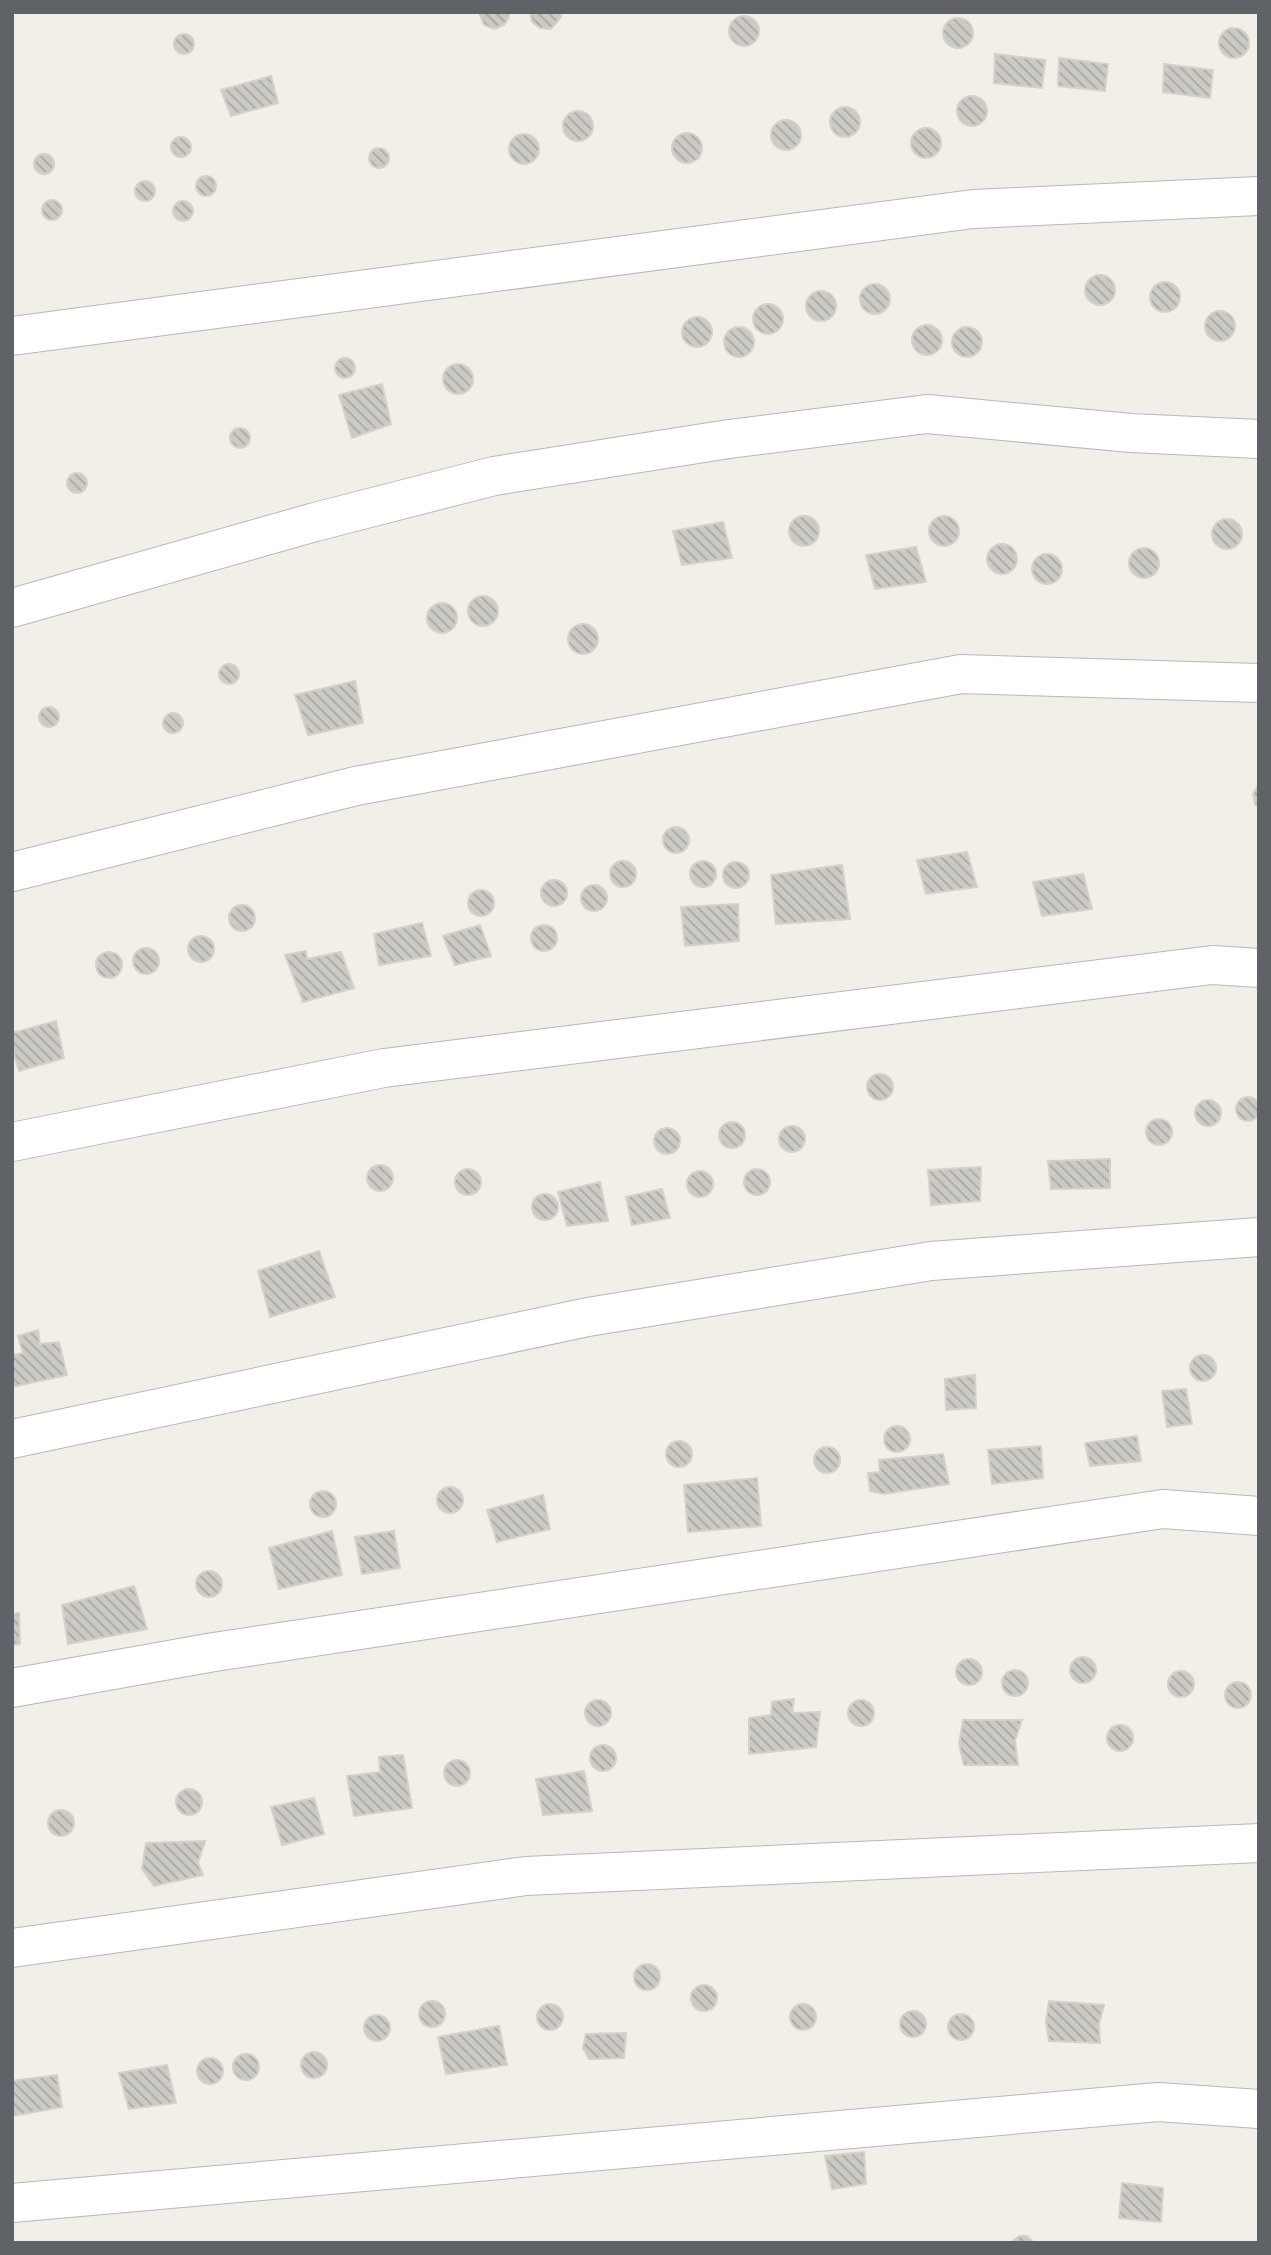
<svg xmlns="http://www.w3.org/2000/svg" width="1271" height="2255" font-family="Figtree,sans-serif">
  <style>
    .building { fill: url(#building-back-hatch); stroke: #d6d1c6; stroke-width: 2 }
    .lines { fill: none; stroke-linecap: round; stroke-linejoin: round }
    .street-casing { stroke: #b5b8bc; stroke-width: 40 }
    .street { stroke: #fff; stroke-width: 38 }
  </style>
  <defs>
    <pattern id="building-back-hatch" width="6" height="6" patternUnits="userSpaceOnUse" patternTransform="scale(1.75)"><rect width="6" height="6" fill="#cccac5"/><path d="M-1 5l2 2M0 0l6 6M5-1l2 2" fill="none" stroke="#a9a8a4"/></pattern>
  </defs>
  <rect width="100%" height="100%" fill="#f1efe8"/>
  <!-- building -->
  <g class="building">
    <polygon points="479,12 509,12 509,17 504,25 494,29 484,25"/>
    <polygon points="530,12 561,12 561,17 551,29 540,28 532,22"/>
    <circle cx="744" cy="31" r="15"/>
    <circle cx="958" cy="33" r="15"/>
    <circle cx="1234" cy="43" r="15"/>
    <circle cx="184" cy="44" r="10"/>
    <polygon points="995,54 1045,60 1042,88 994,83"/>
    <polygon points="1059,58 1108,64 1105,91 1058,86"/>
    <polygon points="1164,64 1213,70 1210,98 1163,92"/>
    <polygon points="271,76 278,103 231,116 221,90"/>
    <circle cx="972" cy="111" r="15"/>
    <circle cx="845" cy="122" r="15"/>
    <circle cx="578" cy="126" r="15"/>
    <circle cx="786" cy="135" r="15"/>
    <circle cx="926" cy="143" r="15"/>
    <circle cx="687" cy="148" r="15"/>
    <circle cx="524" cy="149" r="15"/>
    <circle cx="181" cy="147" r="10"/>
    <circle cx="379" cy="158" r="10"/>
    <circle cx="44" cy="164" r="10"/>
    <circle cx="206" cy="186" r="10"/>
    <circle cx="145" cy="191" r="10"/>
    <circle cx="52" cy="210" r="10"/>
    <circle cx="183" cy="211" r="10"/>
    <circle cx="1100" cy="290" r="15"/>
    <circle cx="1165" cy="297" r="15"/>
    <circle cx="875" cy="299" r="15"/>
    <circle cx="821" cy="306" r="15"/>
    <circle cx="768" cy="319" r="15"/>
    <circle cx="1220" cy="326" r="15"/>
    <circle cx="697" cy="332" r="15"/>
    <circle cx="927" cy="340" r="15"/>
    <circle cx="967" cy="342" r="15"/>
    <circle cx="739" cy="342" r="15"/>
    <circle cx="345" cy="368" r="10"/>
    <circle cx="458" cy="379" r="15"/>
    <polygon points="382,384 391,424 352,438 339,395"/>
    <circle cx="240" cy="438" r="10"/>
    <circle cx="77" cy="483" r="10"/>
    <circle cx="804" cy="531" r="15"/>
    <circle cx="944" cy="531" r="15"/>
    <circle cx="1227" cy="534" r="15"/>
    <polygon points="723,522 732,558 682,565 673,531"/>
    <circle cx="1002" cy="559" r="15"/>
    <polygon points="916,547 926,582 875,589 866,555"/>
    <circle cx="1144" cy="563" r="15"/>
    <circle cx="1047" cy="569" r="15"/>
    <circle cx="483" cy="611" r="15"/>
    <circle cx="442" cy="618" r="15"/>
    <circle cx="583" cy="639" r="15"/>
    <circle cx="229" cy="674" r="10"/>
    <polygon points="355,681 363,723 308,735 295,695"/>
    <circle cx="49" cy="717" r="10"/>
    <circle cx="173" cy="723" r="10"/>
    <polygon points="1259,784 1259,808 1255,804 1253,794"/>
    <circle cx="676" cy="840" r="13"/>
    <polygon points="967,852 977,887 926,894 917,860"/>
    <circle cx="623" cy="874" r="13"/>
    <circle cx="703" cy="874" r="13"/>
    <circle cx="736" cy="875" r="13"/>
    <polygon points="842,865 850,919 776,924 771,875"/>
    <polygon points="1083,874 1092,909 1042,916 1033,882"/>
    <circle cx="554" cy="893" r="13"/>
    <circle cx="594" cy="898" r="13"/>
    <circle cx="481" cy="903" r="13"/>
    <polygon points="738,904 739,941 685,946 681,907"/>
    <circle cx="242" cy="918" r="13"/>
    <polygon points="422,923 431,956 379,965 374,934"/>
    <polygon points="480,925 491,956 455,965 443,936"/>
    <circle cx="544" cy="938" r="13"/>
    <circle cx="201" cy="949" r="13"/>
    <circle cx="146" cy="961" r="13"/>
    <polygon points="306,951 307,959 341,952 354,988 303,1002 285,955"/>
    <circle cx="109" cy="965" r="13"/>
    <polygon points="56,1021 64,1058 19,1071 12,1047 12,1033"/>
    <circle cx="880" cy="1087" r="13"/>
    <circle cx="1248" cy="1109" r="12"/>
    <circle cx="1208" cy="1113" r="13"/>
    <circle cx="1159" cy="1132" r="13"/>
    <circle cx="732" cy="1135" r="13"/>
    <circle cx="792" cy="1139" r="13"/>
    <circle cx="667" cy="1141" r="13"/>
    <polygon points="1110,1159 1110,1188 1051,1189 1048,1161"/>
    <circle cx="380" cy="1178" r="13"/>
    <polygon points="981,1167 980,1201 931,1205 928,1170"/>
    <circle cx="468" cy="1182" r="13"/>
    <circle cx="757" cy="1182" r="13"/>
    <circle cx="700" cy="1184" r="13"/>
    <polygon points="600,1182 608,1221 567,1226 558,1192"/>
    <polygon points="662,1189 670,1218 632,1225 626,1197"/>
    <circle cx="545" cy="1207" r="13"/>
    <polygon points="319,1251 335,1297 270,1317 258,1271"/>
    <polygon points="38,1330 40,1344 59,1342 67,1375 12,1387 12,1355 23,1353 18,1336"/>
    <circle cx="1203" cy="1368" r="13"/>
    <polygon points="975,1375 976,1408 946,1410 945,1379"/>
    <polygon points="1186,1389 1192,1424 1167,1427 1162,1391"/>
    <circle cx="897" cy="1439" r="13"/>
    <polygon points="1137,1436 1141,1461 1090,1466 1085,1443"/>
    <circle cx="679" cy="1454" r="13"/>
    <polygon points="1041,1446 1043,1478 992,1484 988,1450"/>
    <circle cx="827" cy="1460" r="13"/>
    <polygon points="943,1454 949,1484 884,1494 870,1491 868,1473 880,1472 879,1460"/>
    <polygon points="757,1478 761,1526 688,1532 684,1485"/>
    <circle cx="450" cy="1500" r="13"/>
    <circle cx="323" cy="1504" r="13"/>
    <polygon points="543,1495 550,1529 497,1542 487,1510"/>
    <polygon points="332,1531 342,1575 279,1589 269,1548"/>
    <polygon points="394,1531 400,1568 362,1574 355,1537"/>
    <circle cx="209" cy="1584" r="13"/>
    <polygon points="134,1586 147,1629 68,1644 62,1605"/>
    <polygon points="19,1613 20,1644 12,1645 12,1614"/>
    <circle cx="1083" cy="1670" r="13"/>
    <circle cx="969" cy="1672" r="13"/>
    <circle cx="1015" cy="1683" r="13"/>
    <circle cx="1181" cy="1684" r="13"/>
    <circle cx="1238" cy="1695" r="13"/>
    <polygon points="794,1699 792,1713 820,1712 816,1747 749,1754 749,1718 771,1715 772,1702"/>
    <circle cx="598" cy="1713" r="13"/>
    <circle cx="861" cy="1713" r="13"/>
    <polygon points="963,1720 1022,1720 1015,1740 1018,1765 964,1765 959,1744"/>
    <circle cx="1120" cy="1738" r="13"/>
    <circle cx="603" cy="1758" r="13"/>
    <polygon points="403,1755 412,1808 354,1816 347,1776 380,1772 379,1757"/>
    <circle cx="457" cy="1773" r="13"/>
    <polygon points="584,1771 592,1811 543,1815 536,1779"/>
    <circle cx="189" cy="1802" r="13"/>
    <polygon points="314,1798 324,1834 282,1845 271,1807"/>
    <circle cx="61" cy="1823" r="13"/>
    <polygon points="205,1841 198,1863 203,1875 154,1886 142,1869 146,1843"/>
    <circle cx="647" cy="1977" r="13"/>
    <circle cx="704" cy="1998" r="13"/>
    <polygon points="1049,2001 1104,2005 1099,2024 1100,2043 1049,2041 1046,2021"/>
    <circle cx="432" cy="2014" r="13"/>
    <circle cx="550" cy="2017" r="13"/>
    <circle cx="803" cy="2017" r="13"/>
    <circle cx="913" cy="2024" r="13"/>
    <circle cx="961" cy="2027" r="13"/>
    <circle cx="377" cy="2028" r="13"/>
    <polygon points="499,2026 507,2065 446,2074 438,2037"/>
    <polygon points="626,2033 624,2058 589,2059 583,2048 586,2034"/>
    <circle cx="314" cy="2065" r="13"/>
    <circle cx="246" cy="2067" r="13"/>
    <circle cx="210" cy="2071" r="13"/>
    <polygon points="167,2065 176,2103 129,2109 119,2073"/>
    <polygon points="57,2075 62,2107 12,2116 12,2081"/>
    <polygon points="864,2152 866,2184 832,2189 825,2156"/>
    <polygon points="1122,2183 1163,2188 1161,2222 1119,2218"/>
    <polygon points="1019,2236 1027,2236 1034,2243 1011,2243"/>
  </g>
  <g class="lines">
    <defs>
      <g id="street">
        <polyline points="12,336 973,209 1259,196"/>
        <polyline points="12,608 315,522 494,476 729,439 927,414 1131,433 1259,439"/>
        <polyline points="12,872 356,786 961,674 1259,683"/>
        <polyline points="12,1142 384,1068 1212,965 1259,968"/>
        <polyline points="12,1439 588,1317 931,1261 1259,1237"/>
        <polyline points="12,1688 214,1652 1163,1509 1259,1516"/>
        <polyline points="12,1948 526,1876 1259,1843"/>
        <polyline points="12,2203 1158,2102 1259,2109"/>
      </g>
    </defs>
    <!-- street casing -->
    <use href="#street" class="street-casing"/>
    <!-- street -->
    <use href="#street" class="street"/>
  </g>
  <!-- border -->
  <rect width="1271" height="2255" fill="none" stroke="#5f6368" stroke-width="28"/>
</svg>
